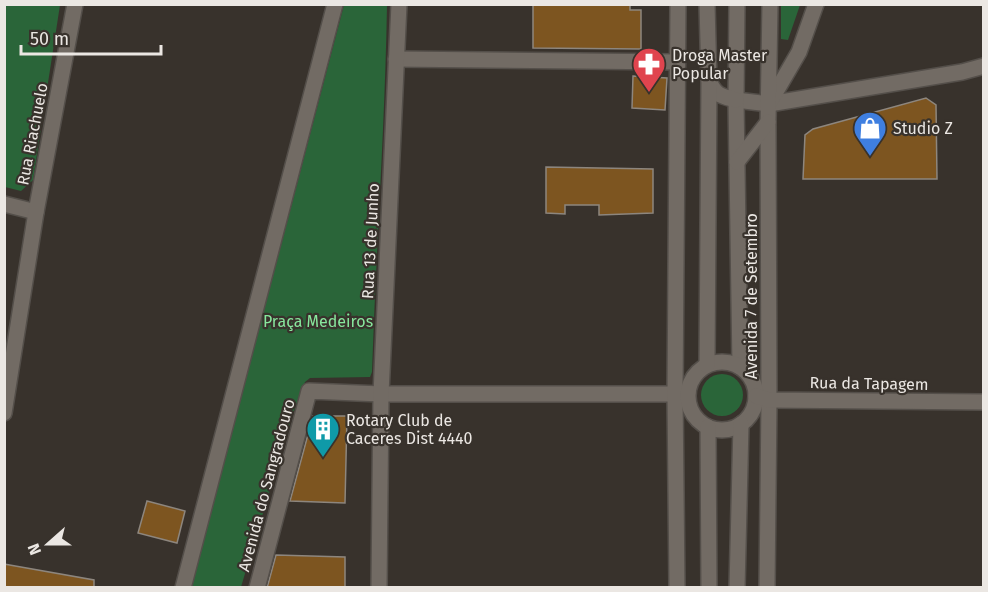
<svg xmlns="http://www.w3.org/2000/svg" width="988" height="592" font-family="'Fira Sans',sans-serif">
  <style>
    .green { fill: #2a6539 }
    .building { fill: #7d5520; stroke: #8d867e; stroke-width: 1.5 }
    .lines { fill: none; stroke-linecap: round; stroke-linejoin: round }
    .street-casing { stroke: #544f4a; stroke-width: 18 }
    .secondary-casing { stroke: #544f4a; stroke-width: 18 }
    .street { stroke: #726b64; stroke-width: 15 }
    .secondary { stroke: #726b64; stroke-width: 15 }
    .labels { text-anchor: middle; stroke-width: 4.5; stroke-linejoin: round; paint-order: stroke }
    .poi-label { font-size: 16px; fill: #ebe7e3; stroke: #38322c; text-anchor: start }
    .street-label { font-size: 16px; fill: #ebe7e3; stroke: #38322c }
    .park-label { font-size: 16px; fill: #88e79d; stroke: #38322c }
  </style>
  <rect width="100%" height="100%" fill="#38322c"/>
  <!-- green -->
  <g class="green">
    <polygon points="5,4 60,5 33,180 21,191 5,187"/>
    <path d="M 344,5 L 387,5 C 385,127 376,249 372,372 L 370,377 L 310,378 L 305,382 L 293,413 L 241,587 L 191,588 Z"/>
    <polygon points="781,5 800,5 788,40 781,39"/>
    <circle cx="722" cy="395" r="21"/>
  </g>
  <!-- building -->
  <g class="building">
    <polygon points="533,4 630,4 630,10 641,10 641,49 533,48"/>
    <polygon points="633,76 667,78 665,110 632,108"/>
    <polygon points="926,98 936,105 937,179 803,179 805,135 813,129"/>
    <polygon points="546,167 653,169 653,213 599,215 599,205 565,205 565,214 546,213"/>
    <polygon points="313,416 347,416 345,503 290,501"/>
    <polygon points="147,501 185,511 177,543 138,533"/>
    <polygon points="276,555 345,557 345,588 267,588"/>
    <polygon points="4,564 94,580 94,588 4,588"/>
  </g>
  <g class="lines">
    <defs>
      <g id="street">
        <polyline points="396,59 677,62"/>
        <polyline points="736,100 769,104 962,72 984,66"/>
        <polyline points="770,102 799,52 816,4"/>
        <polyline points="4,204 36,212"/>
        <polyline points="183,588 335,4"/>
        <polyline points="257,588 309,391 381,394 675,394 688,392"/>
        <polyline points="379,588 381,394 399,4"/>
        <polyline points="677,588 675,394 678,4"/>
        <polyline points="767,588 769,400 768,122 770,4"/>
      </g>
      <g id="secondary">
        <polyline points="737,4 736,100 740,367"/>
        <path d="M 709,81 C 716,96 721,96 736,100"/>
        <polyline points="737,162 768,122"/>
        <circle cx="722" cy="396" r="34"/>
        <polyline points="707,365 709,81 707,4"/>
        <polyline points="756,396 769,400 984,402"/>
        <polyline points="4,413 36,212 75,4"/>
        <polyline points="708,427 709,588"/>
        <polyline points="737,588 741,424"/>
      </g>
    </defs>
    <!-- street casing -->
    <use href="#street" class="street-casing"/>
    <!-- secondary casing -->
    <use href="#secondary" class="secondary-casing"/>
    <!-- street -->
    <use href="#street" class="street"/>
    <!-- secondary -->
    <use href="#secondary" class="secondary"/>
  </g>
  <!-- icons -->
  <defs>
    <symbol id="pharmacy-pin" viewBox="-11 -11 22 30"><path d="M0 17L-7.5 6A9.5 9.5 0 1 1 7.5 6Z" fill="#e0444e" stroke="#38322c"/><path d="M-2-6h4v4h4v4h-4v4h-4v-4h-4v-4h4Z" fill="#fff"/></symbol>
    <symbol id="shop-pin" viewBox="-11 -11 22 30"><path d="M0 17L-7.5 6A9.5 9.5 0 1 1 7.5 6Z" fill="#3f7fe0" stroke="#38322c"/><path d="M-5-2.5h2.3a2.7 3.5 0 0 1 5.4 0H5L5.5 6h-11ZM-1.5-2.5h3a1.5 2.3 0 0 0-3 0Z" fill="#fff"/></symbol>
    <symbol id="building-pin" viewBox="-11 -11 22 30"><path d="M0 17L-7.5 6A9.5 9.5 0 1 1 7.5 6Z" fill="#0f9aa8" stroke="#38322c"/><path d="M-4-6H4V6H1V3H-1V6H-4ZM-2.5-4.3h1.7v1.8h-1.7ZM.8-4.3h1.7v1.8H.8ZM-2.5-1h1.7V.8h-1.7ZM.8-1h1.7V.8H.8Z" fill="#fff"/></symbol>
  </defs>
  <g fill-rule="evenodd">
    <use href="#pharmacy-pin" x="630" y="45" width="38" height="52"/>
    <use href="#shop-pin" x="851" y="109" width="38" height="52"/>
    <use href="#building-pin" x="304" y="410" width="38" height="52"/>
  </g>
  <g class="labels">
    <!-- poi labels -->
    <g class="poi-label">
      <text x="672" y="61">Droga Master<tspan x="672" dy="18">Popular</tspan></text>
      <text x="893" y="134">Studio Z</text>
      <text x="346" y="426">Rotary Club de<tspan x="346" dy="18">Caceres Dist 4440</tspan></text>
    </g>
    <!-- street labels -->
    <g class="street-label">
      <text transform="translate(32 134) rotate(-79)" y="6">Rua Riachuelo</text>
      <text transform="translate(370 241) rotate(-87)" y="6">Rua 13 de Junho</text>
      <text transform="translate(751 296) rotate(-90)" y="6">Avenida 7 de Setembro</text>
      <text transform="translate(869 383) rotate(1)" y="6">Rua da Tapagem</text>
      <text transform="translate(266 485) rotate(-75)" y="6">Avenida do Sangradouro</text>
    </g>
    <!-- park labels -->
    <g class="park-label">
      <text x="318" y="327">Praça Medeiros</text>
    </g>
  </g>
  <!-- border -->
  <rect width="988" height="592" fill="none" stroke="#ebe7e3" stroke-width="12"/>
  <!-- north arrow -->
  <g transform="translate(48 544) rotate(249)" stroke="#38322c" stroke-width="4.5" paint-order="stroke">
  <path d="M0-4.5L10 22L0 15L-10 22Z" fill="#ebe7e3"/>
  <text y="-9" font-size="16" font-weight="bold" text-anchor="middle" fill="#ebe7e3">N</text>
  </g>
  <!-- scale -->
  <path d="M21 45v9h140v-9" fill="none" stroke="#ebe7e3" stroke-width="3"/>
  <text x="30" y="45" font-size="18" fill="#ebe7e3" stroke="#38322c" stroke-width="4.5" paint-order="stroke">50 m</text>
</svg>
